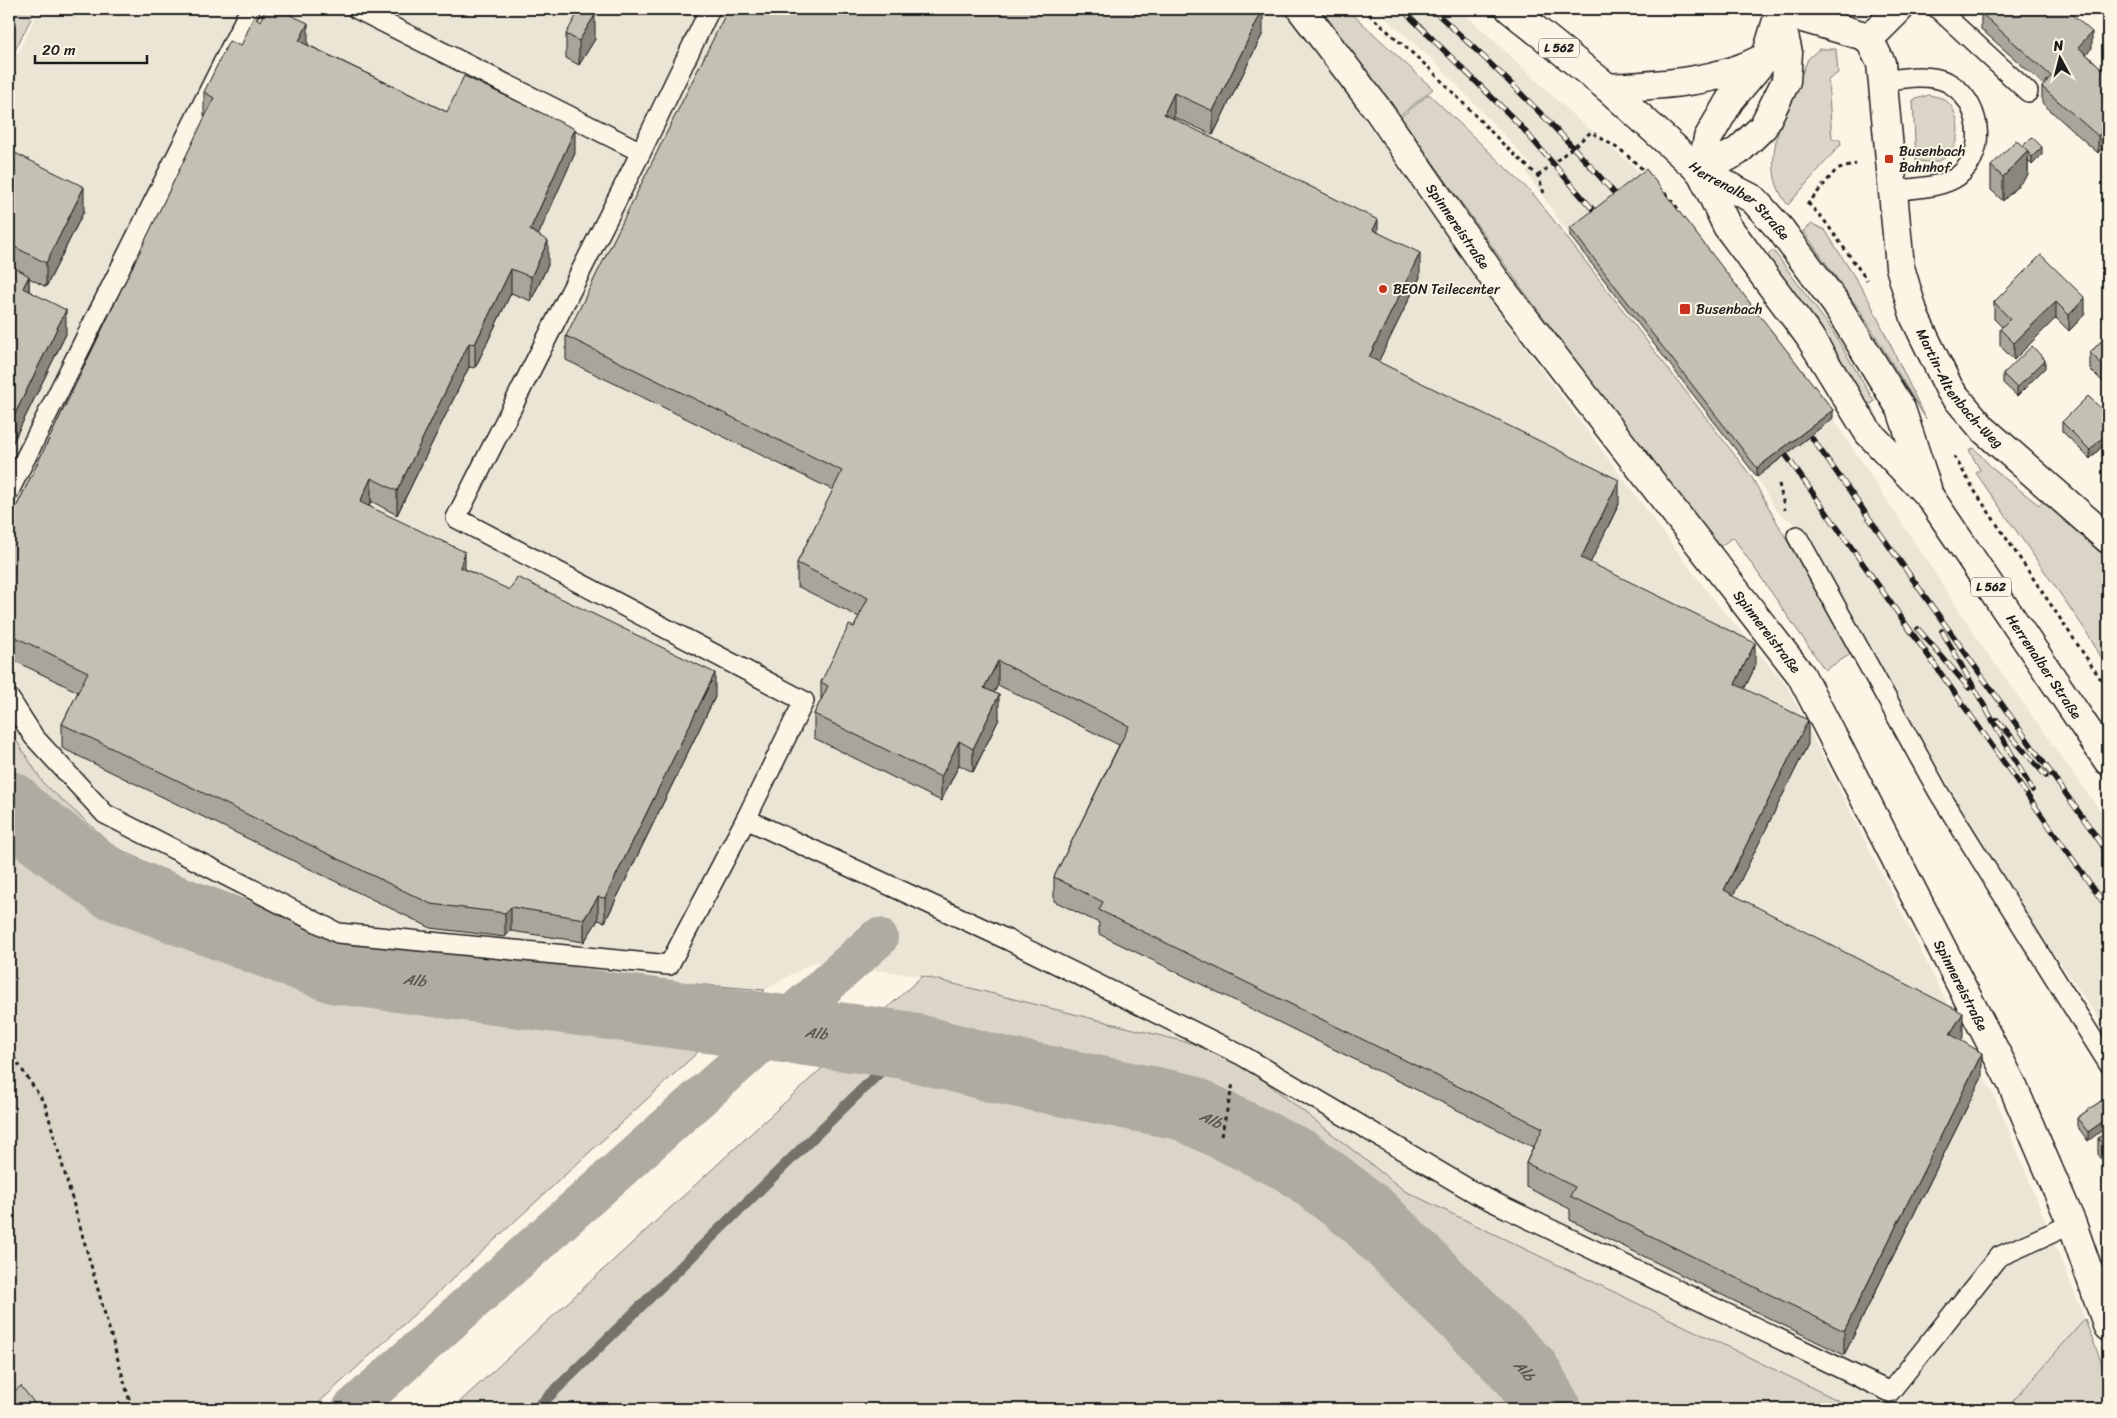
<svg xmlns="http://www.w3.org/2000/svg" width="2117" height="1418" font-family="Sriracha,sans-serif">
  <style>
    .built { fill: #ebe5d6 }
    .green { fill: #dbd5c8; stroke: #7c7872 }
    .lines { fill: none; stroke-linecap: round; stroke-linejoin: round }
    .stream { stroke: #75726c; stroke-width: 11 }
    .canal { stroke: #b0aba1; stroke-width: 40 }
    .river { stroke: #b0aba1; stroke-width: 68 }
    .lane-casing { stroke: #1c1c1c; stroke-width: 22 }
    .street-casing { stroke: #1c1c1c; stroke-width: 31 }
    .secondary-casing { stroke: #1c1c1c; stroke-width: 31 }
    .primary-casing { stroke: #1c1c1c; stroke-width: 31 }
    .path { stroke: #1c1c1c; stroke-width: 3; stroke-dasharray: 4 4; stroke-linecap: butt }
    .lane { stroke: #fcf5e5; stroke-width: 19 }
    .street { stroke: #fcf5e5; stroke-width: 28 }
    .secondary { stroke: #fcf5e5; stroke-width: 28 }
    .primary { stroke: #fcf5e5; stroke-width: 28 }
    .rail-casing { stroke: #1c1c1c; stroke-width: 5.5 }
    .rail { stroke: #fcf5e5; stroke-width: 4; stroke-dasharray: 11; stroke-linecap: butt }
    .wall { fill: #a9a59a; stroke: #1c1c1c }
    .shaded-wall { fill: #89867d; stroke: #1c1c1c }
    .building { fill: #c4c0b3; stroke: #1c1c1c }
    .poi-dot { fill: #c8321e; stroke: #fcf5e5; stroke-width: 2 }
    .labels { text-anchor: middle; stroke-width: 4; stroke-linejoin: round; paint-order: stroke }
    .shield { fill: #fcf5e5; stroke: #5f5d58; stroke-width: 1 }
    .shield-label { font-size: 12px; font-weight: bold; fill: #1c1c1c }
    .poi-label { font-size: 14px; fill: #1c1c1c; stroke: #fcf5e5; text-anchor: start }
    .street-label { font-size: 14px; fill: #1c1c1c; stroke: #fcf5e5 }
    .water-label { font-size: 15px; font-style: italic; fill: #575551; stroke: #fcf5e5 }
  </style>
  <rect width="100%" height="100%" fill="#fcf5e5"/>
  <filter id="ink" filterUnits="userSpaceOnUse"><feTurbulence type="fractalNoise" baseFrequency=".02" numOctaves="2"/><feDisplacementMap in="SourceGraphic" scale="10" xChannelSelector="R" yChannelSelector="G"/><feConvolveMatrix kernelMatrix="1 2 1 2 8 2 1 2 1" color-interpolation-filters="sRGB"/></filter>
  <g filter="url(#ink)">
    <!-- built -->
    <g class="built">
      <polygon points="39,9 1288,9 1497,310 1710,595 1787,686 1998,1104 2085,1319 2006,1409 1856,1409 1405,1191 1239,1061 1222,1051 922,976 813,962 765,990 334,953 115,847 44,784 9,729 9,71"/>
      <polygon points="1376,9 1459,9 1489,36 1575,117 1646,177 1833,418 1981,644 2108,822 2108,1032 2001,877 1873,654 1809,533 1776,511 1757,477 1570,236 1526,172 1532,165 1438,65"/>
    </g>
    <!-- green -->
    <g class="green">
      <polygon points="9,9 36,9 9,62"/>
      <polygon points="1321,9 1347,9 1433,89 1398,117"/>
      <path d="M 1819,49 L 1836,49 L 1838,73 L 1828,80 L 1832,139 L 1840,139 L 1841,144 L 1788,205 C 1753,162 1790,103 1808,59 Z"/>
      <polygon points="1429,94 1534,195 1751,476 1851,654 1825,670 1733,537 1717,549 1520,286 1401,117"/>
      <path d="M 1929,95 C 1933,96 1940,97 1944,99 C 1965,114 1962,155 1936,162 C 1930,163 1922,161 1916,161 L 1913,100 Z"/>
      <polygon points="1812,224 1825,230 1869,300 1926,419 1861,312 1803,231"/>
      <polygon points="1773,250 1832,330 1874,401 1872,404 1866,403 1856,392 1764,258"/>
      <polygon points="1974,448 1993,469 2039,505 2042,501 2108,559 2108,669 2084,628 1976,473 1980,470 1969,450"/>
      <polygon points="9,729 44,784 115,847 334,953 765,990 312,1409 9,1409"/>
      <polygon points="922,976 1222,1051 1239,1061 1405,1191 1856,1409 452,1409"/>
      <polygon points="2085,1319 2108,1380 2108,1409 2006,1409"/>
    </g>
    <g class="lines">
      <!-- stream -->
      <polyline class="stream" points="536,1409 886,1066 905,1045"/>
      <!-- canal -->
      <polyline class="canal" points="352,1409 878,938"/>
      <!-- river -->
      <path class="river" id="s1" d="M 9,805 L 15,813 L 111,885 L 337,970 L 905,1045 L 1000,1070 L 1185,1107 L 1298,1162 L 1366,1214 L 1526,1372 L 1547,1409"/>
      <defs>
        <g id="lane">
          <polyline points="357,9 641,152"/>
          <polyline points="710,9 641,152 456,518 804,701 746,819 1008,940 1243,1056 1477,1194 1890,1392 1998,1257 2072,1224"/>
          <polyline points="1938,9 2028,92"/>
          <path d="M 1883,81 C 1903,78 1928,73 1947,82 C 1980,99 1990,151 1958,176 C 1942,188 1912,188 1892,191"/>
          <polyline points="9,491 250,9"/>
          <polyline points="1797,536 1939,793 2108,1063"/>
          <polyline points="9,698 34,737 105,814 338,933 669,965 746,819"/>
        </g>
        <g id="street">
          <path id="s2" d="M 1301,9 L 1378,110 L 1500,287 L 1801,675 L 2011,1082 L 2072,1224 L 2108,1327"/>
          <polyline points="1779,11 1868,37 1878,30 1899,9"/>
          <path id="s3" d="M 1868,37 L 1881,63 L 1900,267 L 1915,318 L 1950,390 L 1983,429 L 2108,539"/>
        </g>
        <g id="secondary">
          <path d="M 1608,88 C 1660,85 1715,83 1762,59"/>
          <polyline points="1701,172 1738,151 1763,127 1786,81 1788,53 1778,9"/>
          <polyline points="1701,172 1708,138 1730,100 1766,57 1778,17"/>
        </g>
        <g id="primary">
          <path id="s4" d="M 1510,9 L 1608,88 L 1701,172 L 1753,199 L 1781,230 L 1836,304 L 1901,409 L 1927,488"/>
          <path id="s5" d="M 1701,172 L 1727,226 L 1809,336 L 1868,432 L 1930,497 L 2108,761"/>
        </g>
      </defs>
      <!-- lane casing -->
      <use href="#lane" class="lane-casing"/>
      <!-- street casing -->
      <use href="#street" class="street-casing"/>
      <!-- secondary casing -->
      <use href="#secondary" class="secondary-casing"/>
      <!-- primary casing -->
      <use href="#primary" class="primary-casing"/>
      <!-- path -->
      <g class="path">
        <polyline points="1363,9 1430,69 1504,145 1538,176 1544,193"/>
        <polyline points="1538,176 1591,132 1622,151 1647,173"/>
        <polyline points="1665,193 1680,211"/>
        <polyline points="1808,203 1824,220 1867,280"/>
        <polyline points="1807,205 1836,170 1856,164"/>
        <polyline points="1954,456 1976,493 2108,690"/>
        <polyline points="1779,484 1785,510"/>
        <polyline points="9,1050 45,1104 132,1409"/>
        <polyline points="1221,1136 1233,1084"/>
      </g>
      <!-- lane -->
      <use href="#lane" class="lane"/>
      <!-- street -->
      <use href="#street" class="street"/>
      <!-- secondary -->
      <use href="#secondary" class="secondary"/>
      <!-- primary -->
      <use href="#primary" class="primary"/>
      <defs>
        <g id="rail">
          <polyline points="1402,9 1518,123 1602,220"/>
          <path d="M 1432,9 C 1499,70 1564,134 1623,203"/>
          <polyline points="1802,424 2108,853"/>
          <polyline points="1778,444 2108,909"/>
          <polyline points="1918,629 1969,688"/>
          <polyline points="1942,631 2032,790"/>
          <polyline points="1997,720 2046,776"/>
        </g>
      </defs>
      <!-- rail casing -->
      <use href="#rail" class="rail-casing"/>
      <!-- rail -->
      <use href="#rail" class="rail"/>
    </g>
    <!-- wall -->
    <g class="wall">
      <polygon points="1666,9 1684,9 1673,17"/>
      <polygon points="1981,13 2092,48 2086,54 2108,74 2108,141 2098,153 2042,103 2042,87 2044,85 1981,29"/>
      <polygon points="1263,33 1213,135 1174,117 1173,119 1378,233 1420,277 1378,362 1619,504 1590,563 1755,667 1744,689 1808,744 1733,895 1963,1037 1960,1040 1982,1077 1844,1355 1570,1220 1570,1209 1526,1187 1526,1163 1533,1147 1099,934 1099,923 1054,901 1054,877 1119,745 998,685 994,692 999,719 973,772 959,765 941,801 814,738 814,714 821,700 821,682 854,627 859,617 797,586 797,563 833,490 566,360 566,336"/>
      <polygon points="566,34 595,39 579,65 566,58"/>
      <polygon points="308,45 447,112 575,153 538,235 548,265 531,301 511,293 475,368 469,367 397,515 371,501 369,506 465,569 715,697 605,922 598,920 584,942 511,931 505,937 431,928 62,748 62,724 78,692 9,658 9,522 205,117 204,116 204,92 241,46"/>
      <polygon points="2023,146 2042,155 2032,165 2028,161 2028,175 2003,201 1991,190 1991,166"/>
      <polygon points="9,150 84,211 46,287 29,278 29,292 66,334 9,450 13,270 9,268"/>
      <polygon points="1570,228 1833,418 1757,477 1570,236"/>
      <polygon points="2041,255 2085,314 2069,331 2056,318 2014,360 2000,346 2000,329 2002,327 1994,319 1994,302"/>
      <polygon points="2108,334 2108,387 2090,369 2090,353"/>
      <polygon points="2045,368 2017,396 2003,383 2003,374"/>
      <polygon points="2108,415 2108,440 2090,459 2062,431 2062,422"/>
      <polygon points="2108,1096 2088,1141 2077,1126 2077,1118"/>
      <polygon points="2108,1131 2108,1168 2098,1154 2098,1138"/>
    </g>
    <!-- shaded-wall -->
    <g class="shaded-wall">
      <polygon points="1263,9 1263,33 1213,135 1213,111"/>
      <polygon points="1673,9 1684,9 1673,17"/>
      <polygon points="595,15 595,39 579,65 579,41"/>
      <polygon points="308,23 308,47 299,41"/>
      <polygon points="2092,32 2092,48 2078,63 2078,47"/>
      <polygon points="1174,93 1174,117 1164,138 1164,114"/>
      <polygon points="2108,125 2108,141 2098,153 2098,136"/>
      <polygon points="575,129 575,153 530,254 530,230"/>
      <polygon points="2042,147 2042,155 2032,165 2032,157"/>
      <polygon points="2028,151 2028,175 2003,201 2003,177"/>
      <polygon points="84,187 84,211 46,287 46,263"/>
      <polygon points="1378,220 1378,244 1373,230"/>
      <polygon points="548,241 548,265 531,301 531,277"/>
      <polygon points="1420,253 1420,277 1369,381 1369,357"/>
      <polygon points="511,269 511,293 475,368 475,344"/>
      <polygon points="29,276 29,300 23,288"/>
      <polygon points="2085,298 2085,314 2069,331 2069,315"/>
      <polygon points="2056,302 2056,318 2014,360 2014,343"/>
      <polygon points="66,310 66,334 9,450 9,426"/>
      <polygon points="469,343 469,367 397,515 397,491"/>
      <polygon points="2045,360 2045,368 2017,396 2017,388"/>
      <polygon points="1833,410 1833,418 1757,477 1757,468"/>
      <polygon points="2108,432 2108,440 2090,459 2090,450"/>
      <polygon points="371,478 371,501 360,526 360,502"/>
      <polygon points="1619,480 1619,504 1581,582 1581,558"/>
      <polygon points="465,552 465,576 460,567"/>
      <polygon points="1755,643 1755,667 1735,708 1735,684"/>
      <polygon points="998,661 998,685 984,712 984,688"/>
      <polygon points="715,673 715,697 605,922 605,898"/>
      <polygon points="999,695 999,719 973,772 973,749"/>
      <polygon points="1808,720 1808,744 1724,914 1724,890"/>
      <polygon points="959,741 959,765 941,801 941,777"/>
      <polygon points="598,897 598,920 584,942 584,919"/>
      <polygon points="511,907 511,931 505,937 505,913"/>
      <polygon points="1963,1013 1963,1037 1950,1058 1950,1034"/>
      <polygon points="1982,1053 1982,1077 1844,1355 1844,1331"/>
      <polygon points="2108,1118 2108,1126 2088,1141 2088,1132"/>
    </g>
    <!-- building -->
    <g class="building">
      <polygon points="266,9 277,9 308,23 299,41 447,112 464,76 575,129 530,230 548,241 531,277 511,269 475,344 469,343 397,491 371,478 360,502 465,552 460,567 510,590 517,577 715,673 605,898 598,897 584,919 511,907 505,913 431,904 62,724 88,672 9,634 9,522 214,98 204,92 229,41 241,46 254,16 260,21"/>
      <polygon points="580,9 584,9 595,15 579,41 566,34"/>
      <polygon points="728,9 1263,9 1213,111 1174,93 1164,114 1378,220 1373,230 1420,253 1369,357 1619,480 1581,558 1755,643 1735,684 1808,720 1724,890 1963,1013 1950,1034 1982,1053 1844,1331 1570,1196 1575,1187 1526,1163 1543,1128 1099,910 1103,902 1054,877 1129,726 998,661 984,688 999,695 973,749 959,741 941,777 814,714 828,686 821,682 849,625 854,627 868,598 797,563 842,471 566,336"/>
      <polygon points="1985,9 2066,9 2092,32 2078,47 2108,74 2108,125 2098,136 2042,87 2051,76 1981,13"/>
      <polygon points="2032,137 2042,147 2032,157 2023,146"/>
      <polygon points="2016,140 2028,151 2003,177 1991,166"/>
      <polygon points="9,150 84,187 46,263 9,244"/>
      <polygon points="1646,169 1833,410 1757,468 1570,228"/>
      <polygon points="2041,255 2085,298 2069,315 2056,302 2014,343 2000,329 2010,319 1994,302"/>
      <polygon points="14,267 29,276 23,288 66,310 9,426 9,277"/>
      <polygon points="2108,334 2108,370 2090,353"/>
      <polygon points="2032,346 2045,360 2017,388 2003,374"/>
      <polygon points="2088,396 2108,415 2108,432 2090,450 2062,422"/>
      <polygon points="2108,1096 2108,1118 2088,1132 2077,1118"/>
      <polygon points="2108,1131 2108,1152 2098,1138"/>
      <polygon points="21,1386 39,1409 9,1409 9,1396"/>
    </g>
  </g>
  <!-- markers -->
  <g class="poi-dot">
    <rect x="1884" y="154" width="10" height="10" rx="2.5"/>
    <circle cx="1383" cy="289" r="5"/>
    <rect x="1679" y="303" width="12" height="12" rx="2.5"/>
  </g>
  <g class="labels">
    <!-- shield labels -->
    <g class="shield">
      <rect x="1539" y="38.5" width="40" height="19" rx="4"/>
      <rect x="1971" y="577.5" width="40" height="19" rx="4"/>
    </g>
    <g class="shield-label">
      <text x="1559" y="52">L 562</text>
      <text x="1991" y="591">L 562</text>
    </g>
    <!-- poi labels -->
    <g class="poi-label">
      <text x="1899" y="156">Busenbach<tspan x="1899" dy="16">Bahnhof</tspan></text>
      <text x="1393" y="294">BEON Teilecenter</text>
      <text x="1696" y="314">Busenbach</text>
    </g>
    <!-- street labels -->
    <g class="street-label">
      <text dy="5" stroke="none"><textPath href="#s4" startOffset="300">Herrenalber Straße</textPath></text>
      <text dy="5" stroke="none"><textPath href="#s2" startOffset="268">Spinnereistraße</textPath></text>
      <text dy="5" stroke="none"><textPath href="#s3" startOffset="371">Martin-Altenbach-Weg</textPath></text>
      <text dy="5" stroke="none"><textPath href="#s2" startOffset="778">Spinnereistraße</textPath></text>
      <text dy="5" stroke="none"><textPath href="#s5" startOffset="604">Herrenalber Straße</textPath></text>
      <text dy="5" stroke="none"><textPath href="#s2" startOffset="1182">Spinnereistraße</textPath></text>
    </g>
    <!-- water labels -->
    <g class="water-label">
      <text dy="5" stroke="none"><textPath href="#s1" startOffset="450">Alb</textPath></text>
      <text dy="5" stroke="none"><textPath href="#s1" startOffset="855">Alb</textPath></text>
      <text dy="5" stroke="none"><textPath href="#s1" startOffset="1260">Alb</textPath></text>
      <text dy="5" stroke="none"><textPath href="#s1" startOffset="1665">Alb</textPath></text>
    </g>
  </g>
  <!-- margin -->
  <rect width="2117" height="1418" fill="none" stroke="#fcf5e5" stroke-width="30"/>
  <rect x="15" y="15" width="2087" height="1388" fill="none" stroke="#1c1c1c" stroke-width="2" filter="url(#ink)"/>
  <!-- north arrow -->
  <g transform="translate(2060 58) rotate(353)" stroke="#fcf5e5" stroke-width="4" paint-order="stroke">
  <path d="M0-4L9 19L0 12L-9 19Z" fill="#1c1c1c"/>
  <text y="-8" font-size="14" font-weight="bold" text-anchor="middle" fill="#1c1c1c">N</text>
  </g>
  <!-- scale -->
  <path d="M35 55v8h112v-8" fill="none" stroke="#1c1c1c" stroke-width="2.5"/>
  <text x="42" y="55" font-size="15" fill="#1c1c1c" stroke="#fcf5e5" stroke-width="4" paint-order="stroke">20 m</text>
</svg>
